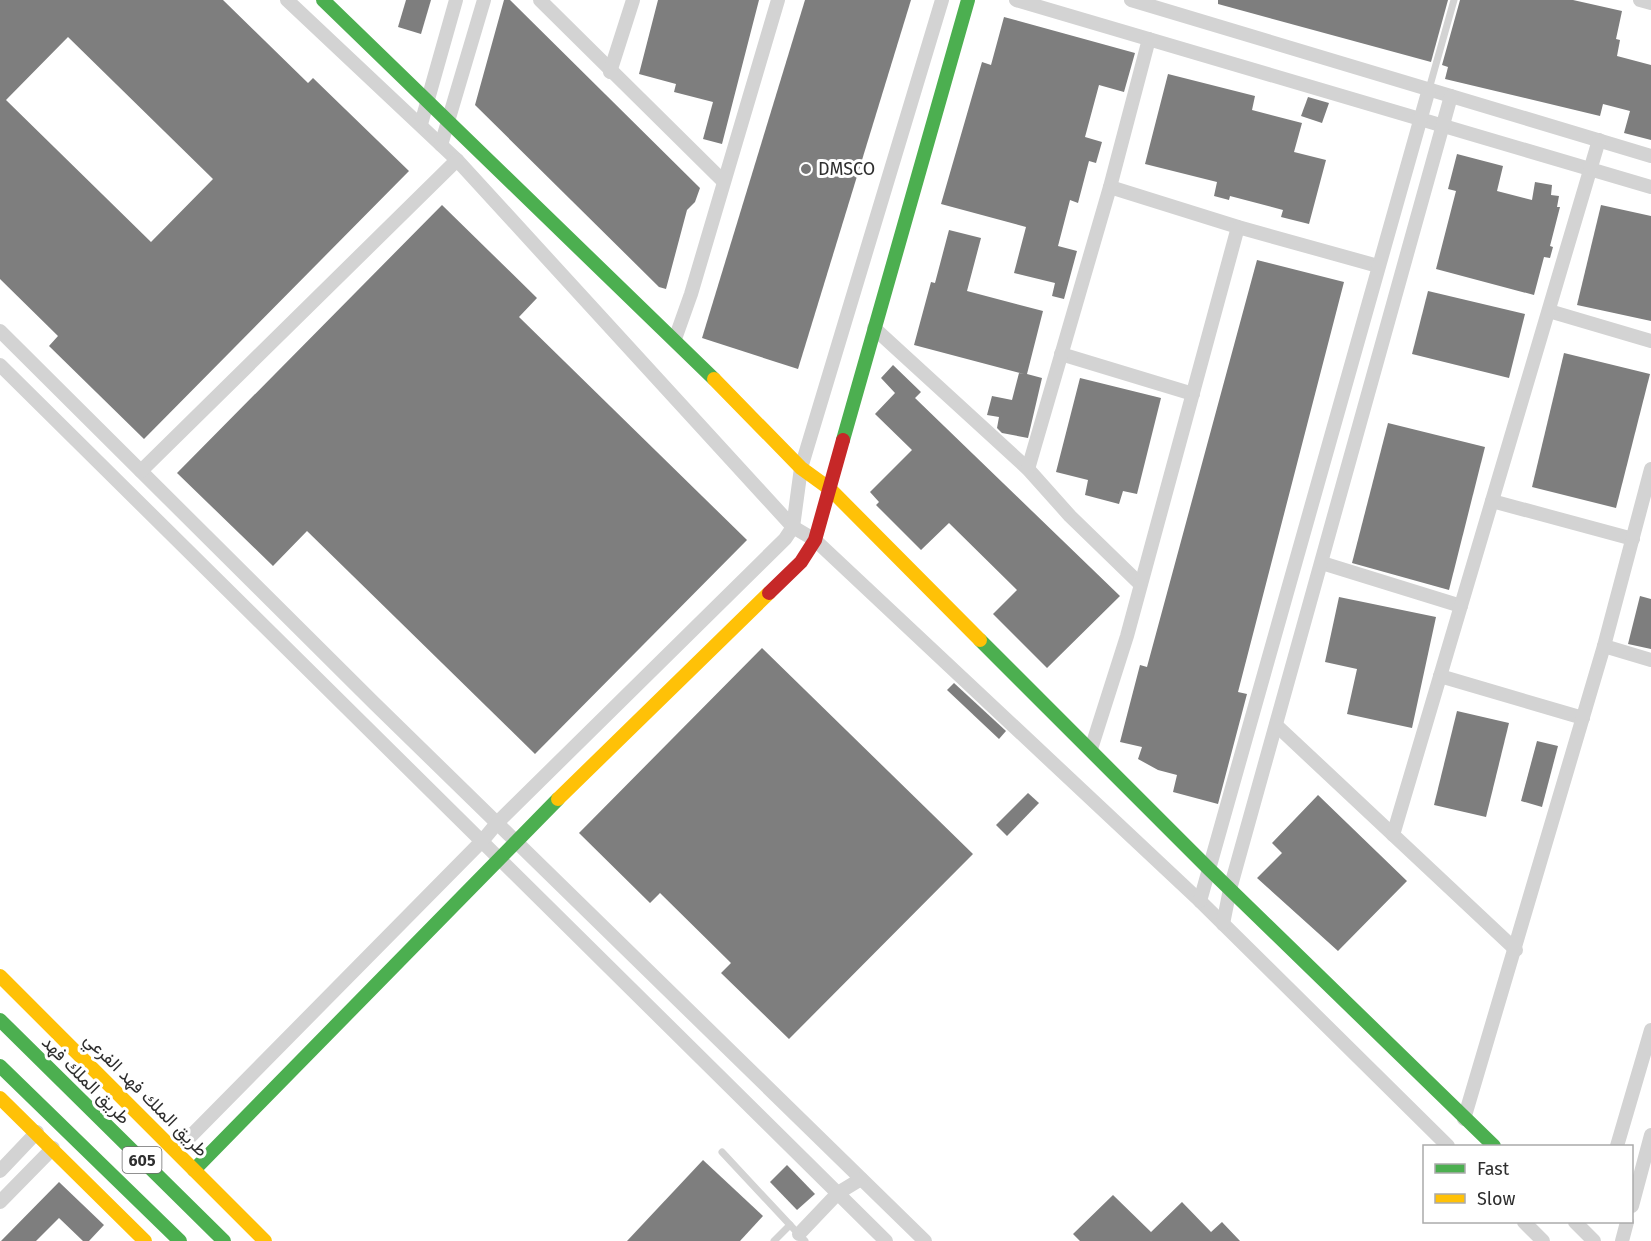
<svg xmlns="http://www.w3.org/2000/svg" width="1651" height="1241" font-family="'Fira Sans',Vazirmatn,sans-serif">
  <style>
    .building { fill: #7e7e7e; fill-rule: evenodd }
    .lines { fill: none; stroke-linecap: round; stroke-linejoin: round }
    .lane { stroke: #d3d3d3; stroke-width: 7 }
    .street { stroke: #d3d3d3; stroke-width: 14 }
    .fast { stroke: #4caf50; stroke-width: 14 }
    .slow { stroke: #ffc107; stroke-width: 14 }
    .jam { stroke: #c62828; stroke-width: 14 }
    .poi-dot { fill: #777; stroke: #fff; stroke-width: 2 }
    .labels { text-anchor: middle; stroke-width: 6; stroke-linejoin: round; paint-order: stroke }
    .shield { fill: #fff; stroke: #6d6d6d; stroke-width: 1.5 }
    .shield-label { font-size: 16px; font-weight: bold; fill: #2e2e2e }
    .poi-label { font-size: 18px; fill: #2e2e2e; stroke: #fff; text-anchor: start }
    .street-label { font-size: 18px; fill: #2e2e2e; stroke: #fff }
  </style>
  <rect width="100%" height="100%" fill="#fff"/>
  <!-- building -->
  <g class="building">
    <path d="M 0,0 L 223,0 L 308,83 L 313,78 L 409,171 L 144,439 L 49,346 L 58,336 L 0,279 ZM 68,37 L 213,179 L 151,242 L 6,100 Z"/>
    <polygon points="406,0 431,0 421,34 398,27"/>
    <polygon points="504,0 510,0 700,188 695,202 687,210 666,289 659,287 475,105"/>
    <polygon points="658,0 759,0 722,144 703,139 713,102 674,92 676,84 639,74"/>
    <polygon points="805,0 911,0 798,369 702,338"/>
    <polygon points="1218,0 1448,0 1431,62 1218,4"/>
    <polygon points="1460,0 1573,0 1622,11 1616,39 1620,40 1617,56 1651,65 1651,140 1624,133 1630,111 1603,104 1600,116 1445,79 1448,67 1442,65"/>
    <polygon points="1004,17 1135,53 1124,92 1099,85 1085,137 1102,142 1096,163 1089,161 1078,203 1070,200 1058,246 1077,251 1064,299 1052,296 1055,283 1014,273 1026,227 941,204 982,62 991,65"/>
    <polygon points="1168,74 1255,96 1252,110 1302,123 1294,152 1326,160 1309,224 1281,217 1283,210 1230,196 1229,200 1214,196 1217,182 1145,164"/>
    <polygon points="1308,97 1329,103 1322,123 1301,116"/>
    <polygon points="1457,154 1503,166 1497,191 1532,200 1535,182 1552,185 1551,195 1559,196 1557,207 1560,207 1550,246 1553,247 1550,258 1544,257 1534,295 1436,269 1456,191 1448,189"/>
    <polygon points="442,205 537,298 519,317 747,540 535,754 307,531 273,566 177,473"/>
    <polygon points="1601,205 1651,216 1651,321 1577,305"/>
    <polygon points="949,230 981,238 967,291 1043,311 1027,374 1042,378 1028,438 1002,433 997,428 999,417 987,415 992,396 1012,400 1019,373 1024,374 914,345 931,282 935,283"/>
    <polygon points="1257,260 1344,282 1238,692 1247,694 1218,804 1173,792 1177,775 1158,770 1138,759 1142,747 1120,742 1140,665 1147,667"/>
    <polygon points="1428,291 1525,314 1509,378 1412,354"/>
    <polygon points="1564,353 1650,374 1616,508 1532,487"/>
    <polygon points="893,365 921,392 915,398 1120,596 1047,668 993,614 1017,590 949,523 921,550 876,505 879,502 870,492 912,450 875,414 895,393 881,378"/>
    <polygon points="1080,378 1161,398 1137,494 1123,491 1119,504 1085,495 1088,480 1056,472"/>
    <polygon points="1388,423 1485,447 1449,590 1352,563"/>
    <polygon points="1640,596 1651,599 1651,649 1628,644"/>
    <polygon points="1339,597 1436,617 1412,728 1347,714 1357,669 1325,662"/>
    <polygon points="762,648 973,854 789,1039 721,973 731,963 660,893 650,903 579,833"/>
    <polygon points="954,683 1006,731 999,739 947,690"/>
    <polygon points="1457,711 1509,723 1486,817 1434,805"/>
    <polygon points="1537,741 1558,746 1542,807 1521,801"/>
    <polygon points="1028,793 1039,803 1007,836 996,825"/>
    <polygon points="1318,795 1407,881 1338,951 1257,878 1282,853 1272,843"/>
    <polygon points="703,1160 763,1216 740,1241 627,1241"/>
    <polygon points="787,1165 815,1194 797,1210 770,1182"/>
    <polygon points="59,1182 104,1225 89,1241 83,1241 59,1218 36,1241 1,1241"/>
    <polygon points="1113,1195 1151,1232 1182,1202 1211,1232 1222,1222 1240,1241 1080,1241 1073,1234"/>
  </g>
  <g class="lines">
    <!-- lane -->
    <g class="lane">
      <polyline points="1429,89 1454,0"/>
      <polyline points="722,1152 805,1241"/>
      <polyline points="774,1241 790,1225"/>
    </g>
    <!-- street -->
    <g class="street">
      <polyline points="287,0 457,160 793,527 815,540 1200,901 1448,1146"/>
      <polyline points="540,0 723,181"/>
      <polyline points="1016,0 1651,187"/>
      <polyline points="1131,0 1651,156"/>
      <polyline points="1640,0 1651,3"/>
      <polyline points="610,72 633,0"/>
      <polyline points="421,124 456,0"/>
      <polyline points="441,145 484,0"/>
      <polyline points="1110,187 1238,227 1378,266"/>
      <polyline points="1549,311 1651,341"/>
      <polyline points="874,328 1028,469 1070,516 1140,584"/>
      <polyline points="0,331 374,703 925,1241"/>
      <polyline points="675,339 691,294 778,0"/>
      <polyline points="1061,354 1193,394"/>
      <polyline points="0,365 886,1241"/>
      <polyline points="1028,469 1110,187 1149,39"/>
      <polyline points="141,471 457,160"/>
      <polyline points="1492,501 1633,539"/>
      <polyline points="1322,563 1461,606"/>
      <polyline points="1604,646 1651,660"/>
      <polyline points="1440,676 1583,718"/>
      <polyline points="1276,725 1516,950"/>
      <polyline points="1091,749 1127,636 1238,227"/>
      <polyline points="1393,835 1599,140"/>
      <polyline points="1200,901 1429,89"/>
      <polyline points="1223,924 1230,889 1451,96"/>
      <polyline points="1464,1119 1604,646 1651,469"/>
      <polyline points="1617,1146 1651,1030"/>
      <polyline points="177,1150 483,840 498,822 785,539 793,527 801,468 942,0"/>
      <polyline points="0,1171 37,1132"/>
      <polyline points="0,1202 53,1148"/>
      <polyline points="1632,1206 1651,1135"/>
      <polyline points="1524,1222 1543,1241"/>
      <polyline points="1575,1222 1594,1241"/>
      <polyline points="799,1234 838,1193 861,1179"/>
      <polyline points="1622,1241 1627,1222"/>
    </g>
    <!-- fast -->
    <g class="fast">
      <polyline points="323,0 714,379"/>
      <polyline points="843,440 968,0"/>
      <polyline points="980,640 1208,868 1494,1146"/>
      <polyline points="0,1020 224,1241"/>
      <polyline points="0,1066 180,1241"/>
      <polyline points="194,1170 558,799"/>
    </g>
    <!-- slow -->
    <g class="slow">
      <polyline points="714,379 801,468 830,489 980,640"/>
      <polyline points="558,799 769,593"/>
      <polyline points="0,976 265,1241"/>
      <polyline points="0,1098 145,1241"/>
    </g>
    <!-- jam -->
    <polyline class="jam" points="769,593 801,562 815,540 843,440"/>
  </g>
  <!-- markers -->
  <circle class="poi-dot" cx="806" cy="169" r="6"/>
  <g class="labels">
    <!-- shield labels -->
    <rect class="shield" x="122.5" y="1147" width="39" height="26" rx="4.5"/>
    <g class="shield-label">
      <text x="142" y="1166">605</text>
    </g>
    <!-- poi labels -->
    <g class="poi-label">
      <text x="818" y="175">DMSCO</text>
    </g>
    <!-- street labels -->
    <g class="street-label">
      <text transform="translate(86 1080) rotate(45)" y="6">طريق الملك فهد</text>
      <text transform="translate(146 1095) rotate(45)" y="6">طريق الملك فهد الفرعي</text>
    </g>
  </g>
  <!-- legend -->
  <rect x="1423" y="1145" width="210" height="78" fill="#ffffff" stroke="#ababab" stroke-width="1.5"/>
  <rect x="1435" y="1164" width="30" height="9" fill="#4caf50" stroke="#ababab" stroke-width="1.5"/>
  <text x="1477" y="1175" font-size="18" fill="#2e2e2e">Fast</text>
  <rect x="1435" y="1194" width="30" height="9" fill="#ffc107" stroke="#ababab" stroke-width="1.5"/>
  <text x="1477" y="1205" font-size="18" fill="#2e2e2e">Slow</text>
</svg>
